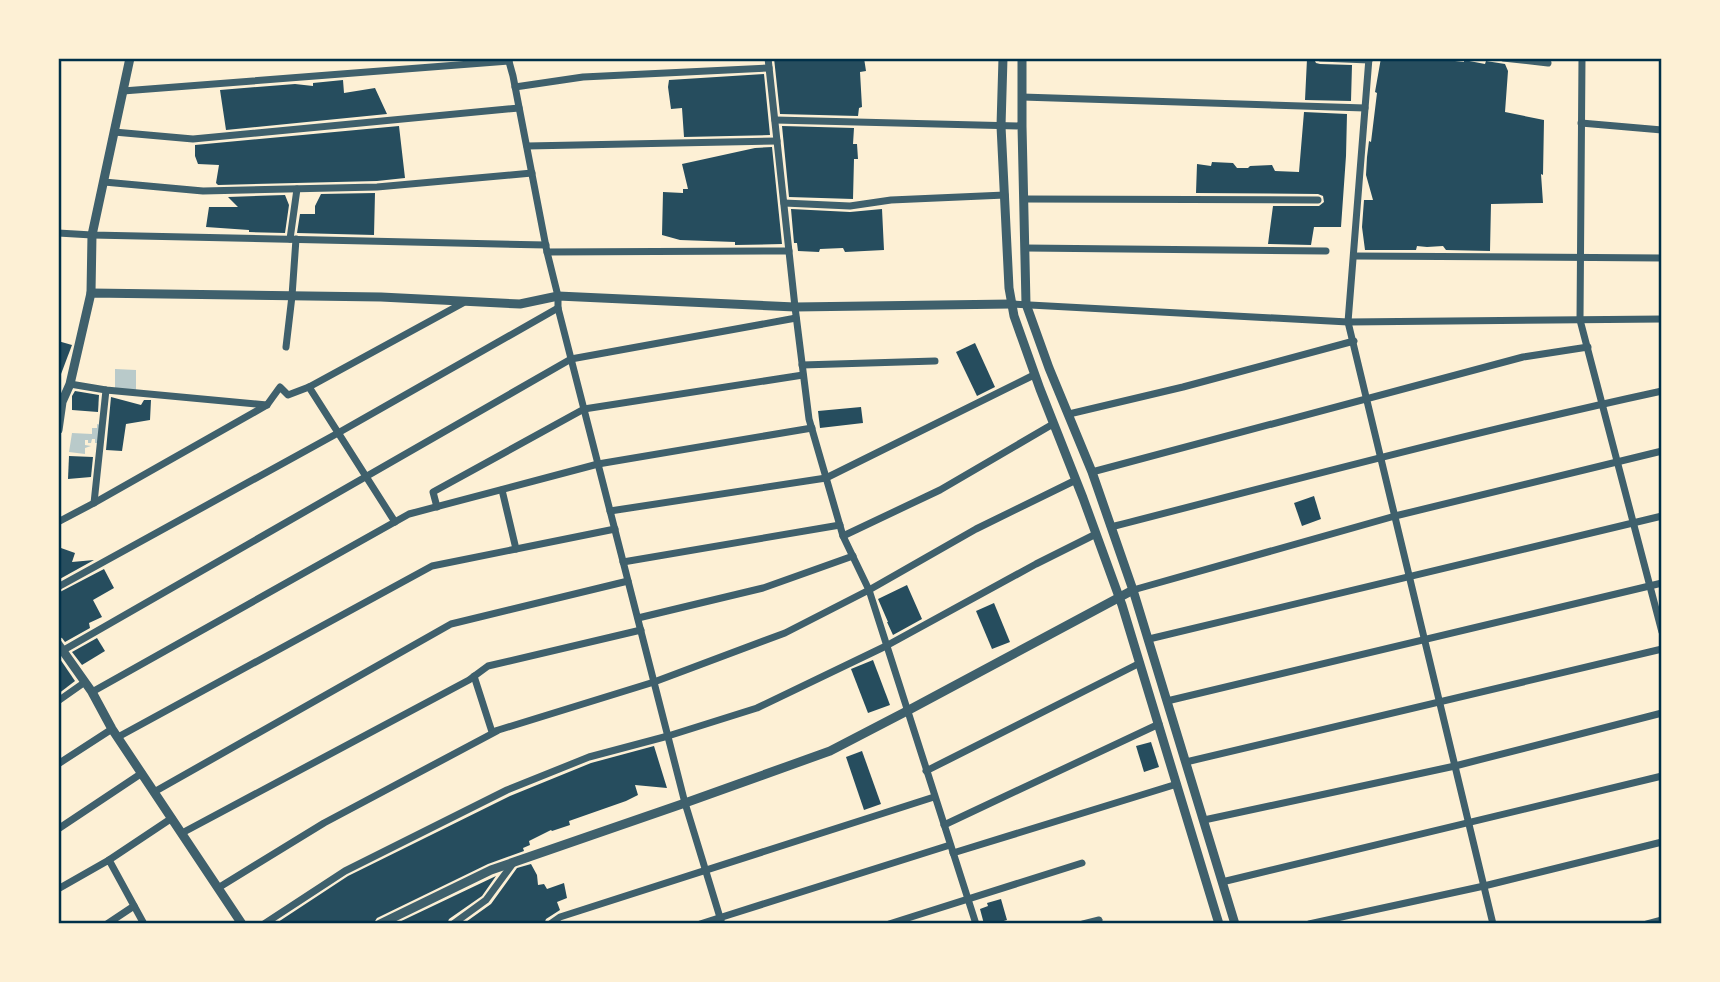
<svg xmlns="http://www.w3.org/2000/svg" width="1720" height="982" font-family="'PT Serif',serif">
  <style>
    .green { fill: #b9caca }
    .building { fill: #264d5e }
    .lines { fill: none; stroke-linecap: round; stroke-linejoin: round }
    .minor { stroke: #3f606c; stroke-width: 7 }
    .tertiary { stroke: #3f606c; stroke-width: 9 }
    .neatline { fill: none; stroke: #003049; stroke-width: 2.5 }
  </style>
  <rect width="100%" height="100%" fill="#fdf0d5"/>
  <!-- green -->
  <g class="green">
    <polygon points="115,369 136,370 136,390 115,389"/>
    <polygon points="97,424 100,425 99,443 95,443 95,439 92,439 91,443 88,443 88,440 85,440 85,445 91,446 85,448 85,454 69,452 72,433 92,434 92,428 97,428"/>
  </g>
  <!-- building -->
  <g class="building">
    <polygon points="774,58 864,58 866,71 860,72 862,107 859,108 858,116 780,114"/>
    <polygon points="1381,58 1410,58 1420,60 1421,58 1444,58 1446,60 1464,62 1464,60 1485,64 1486,61 1505,64 1508,71 1505,112 1544,120 1543,175 1541,174 1543,203 1491,204 1490,251 1446,250 1443,246 1427,247 1417,246 1416,250 1365,250 1362,227 1364,200 1373,200 1366,175 1367,157 1369,141 1371,142 1377,93 1375,92"/>
    <polygon points="1307,59 1314,59 1316,63 1320,64 1352,65 1351,101 1305,100"/>
    <polygon points="764,74 770,135 684,137 682,108 671,109 668,87 669,80"/>
    <polygon points="343,80 344,93 375,88 387,114 226,130 220,90 295,84 313,86 313,83"/>
    <polygon points="1304,112 1347,114 1346,156 1341,227 1314,227 1311,245 1268,244 1273,206 1319,206 1324,202 1323,196 1318,194 1196,193 1197,164 1211,166 1212,162 1233,163 1237,168 1248,168 1250,166 1272,165 1275,171 1299,172"/>
    <polygon points="399,126 405,178 377,181 218,185 216,183 219,165 198,164 195,156 195,145"/>
    <polygon points="782,126 854,128 853,144 857,144 858,159 854,159 853,199 789,197"/>
    <polygon points="772,147 782,244 735,245 735,242 680,240 662,235 663,192 683,193 683,189 688,189 682,164 755,148"/>
    <polygon points="375,193 374,235 297,233 300,214 315,214 315,206 321,194"/>
    <polygon points="285,195 289,205 285,233 249,232 249,230 206,227 209,207 238,207 228,197"/>
    <polygon points="791,209 850,212 882,209 884,250 845,252 843,248 820,249 819,252 798,251 797,243 794,243"/>
    <polygon points="58,341 72,345 58,382"/>
    <polygon points="975,343 995,387 977,396 956,352"/>
    <polygon points="75,391 99,395 98,412 72,410 72,396"/>
    <polygon points="111,397 141,405 144,400 151,400 150,420 126,424 122,451 106,450"/>
    <polygon points="861,407 863,423 820,428 818,411"/>
    <polygon points="69,456 93,457 91,477 68,479"/>
    <polygon points="1314,496 1321,519 1302,526 1294,503"/>
    <polygon points="61,548 75,553 72,562 94,560 58,580 58,559"/>
    <polygon points="104,569 114,588 93,600 102,617 89,623 90,628 65,642 62,638 58,637 58,593"/>
    <polygon points="907,585 922,619 893,635 887,622 888,622 878,599"/>
    <polygon points="994,603 1010,642 992,649 976,611"/>
    <polygon points="97,638 105,651 82,665 72,652"/>
    <polygon points="58,656 75,681 58,694"/>
    <polygon points="873,660 890,705 868,713 851,669"/>
    <polygon points="1151,742 1159,767 1144,772 1136,746"/>
    <polygon points="654,746 667,788 635,785 638,795 626,801 569,821 570,825 552,831 551,830 529,841 530,845 523,848 524,851 488,864 377,918 373,924 275,924 348,876 510,796 591,763"/>
    <polygon points="862,751 881,804 864,810 846,757"/>
    <polygon points="531,864 537,875 538,885 544,884 547,889 564,883 567,898 557,902 560,910 546,919 544,924 463,924 491,904 517,868"/>
    <polygon points="496,876 482,896 449,919 447,924 395,924"/>
    <polygon points="1001,899 1007,920 994,924 984,924 980,909 988,906 987,903"/>
  </g>
  <g class="lines">
    <!-- minor -->
    <g class="minor">
      <polyline points="508,58 513,76 547,252 558,296 558,308 685,803 722,924"/>
      <polyline points="768,58 795,307 809,419 843,536 869,590 976,924"/>
      <polyline points="1320,58 1369,60"/>
      <polyline points="1369,58 1348,322 1493,924"/>
      <polyline points="1503,58 1548,63"/>
      <polyline points="1582,58 1580,320 1662,632"/>
      <polyline points="515,87 583,77 769,68"/>
      <polyline points="123,91 509,61"/>
      <polyline points="1022,97 1365,108"/>
      <polyline points="775,120 1022,126"/>
      <polyline points="1581,123 1662,130"/>
      <polyline points="114,132 193,139 519,108"/>
      <polyline points="527,146 777,141"/>
      <polyline points="104,182 203,191 377,187 532,173"/>
      <polyline points="1025,199 1318,200"/>
      <polyline points="784,203 850,206 891,200 1005,195"/>
      <polyline points="58,233 92,235 546,245"/>
      <polyline points="290,239 297,189"/>
      <polyline points="1026,248 1326,251"/>
      <polyline points="547,252 789,251"/>
      <polyline points="1354,256 1662,258"/>
      <polyline points="1011,304 1348,322 1662,319"/>
      <polyline points="286,347 292,296 296,239"/>
      <polyline points="802,365 935,361"/>
      <polyline points="70,384 106,390 267,405"/>
      <polyline points="309,387 395,522"/>
      <polyline points="1069,414 1183,387 1354,341"/>
      <polyline points="1092,472 1523,357 1588,347"/>
      <polyline points="502,490 516,549"/>
      <polyline points="94,503 106,390"/>
      <polyline points="437,507 433,492 584,409 803,375"/>
      <polyline points="610,511 826,478 1034,375"/>
      <polyline points="58,522 94,503 267,405 280,387 288,395 309,387 463,303"/>
      <path d="M 1111,527 C 1294,480 1477,431 1662,391"/>
      <polyline points="843,536 940,490 1053,424"/>
      <polyline points="623,562 840,525"/>
      <polyline points="58,587 338,433 558,308"/>
      <polyline points="1133,590 1395,516 1662,451"/>
      <polyline points="638,618 763,588 853,556"/>
      <polyline points="1149,639 1662,516"/>
      <polyline points="62,651 571,359 796,318"/>
      <polyline points="474,676 492,732 654,682 785,633 869,590 976,529 1076,480"/>
      <polyline points="92,692 409,514 598,464 812,428"/>
      <polyline points="58,701 85,682"/>
      <polyline points="1167,701 1662,583"/>
      <polyline points="118,737 432,566 615,529"/>
      <polyline points="1186,762 1662,649"/>
      <polyline points="58,764 112,729"/>
      <polyline points="926,771 1140,663"/>
      <polyline points="154,792 451,624 628,581"/>
      <polyline points="1204,820 1455,766 1662,713"/>
      <polyline points="944,825 1159,724"/>
      <polyline points="58,829 142,773"/>
      <polyline points="182,833 469,680 488,666 641,630"/>
      <polyline points="953,853 1177,784"/>
      <polyline points="109,860 172,818"/>
      <polyline points="1222,882 1662,776"/>
      <polyline points="218,888 324,823 497,731"/>
      <polyline points="58,889 109,860 144,924"/>
      <polyline points="107,924 134,906"/>
      <polyline points="264,924 345,871 507,790 589,757 668,736 757,708 886,646 1036,564 1096,534"/>
      <polyline points="453,924 486,900 514,862"/>
      <polyline points="550,924 560,917 934,797"/>
      <polyline points="700,924 950,845"/>
      <polyline points="889,924 1082,863"/>
      <polyline points="1083,924 1099,920"/>
      <polyline points="1309,924 1484,886 1662,842"/>
      <polyline points="1647,924 1662,920"/>
    </g>
    <!-- tertiary -->
    <g class="tertiary">
      <polyline points="1003,58 1001,126 1009,288 1014,316 1040,389 1083,498 1122,605 1219,924"/>
      <polyline points="1022,58 1022,126 1026,304 1049,368 1092,472 1133,590 1235,924"/>
      <polyline points="91,293 92,235 130,58"/>
      <polyline points="58,430 62,402 70,384 91,293 381,297 520,304 558,296 795,307 1011,304"/>
      <polyline points="58,644 92,692 112,729 242,924"/>
      <polyline points="380,924 491,870 685,803 830,751 907,711 1133,590"/>
    </g>
  </g>
  <!-- border -->
  <rect width="1720" height="982" fill="none" stroke="#fdf0d5" stroke-width="119"/>
  <rect x="60" y="60" width="1600" height="862" class="neatline"/>
</svg>
